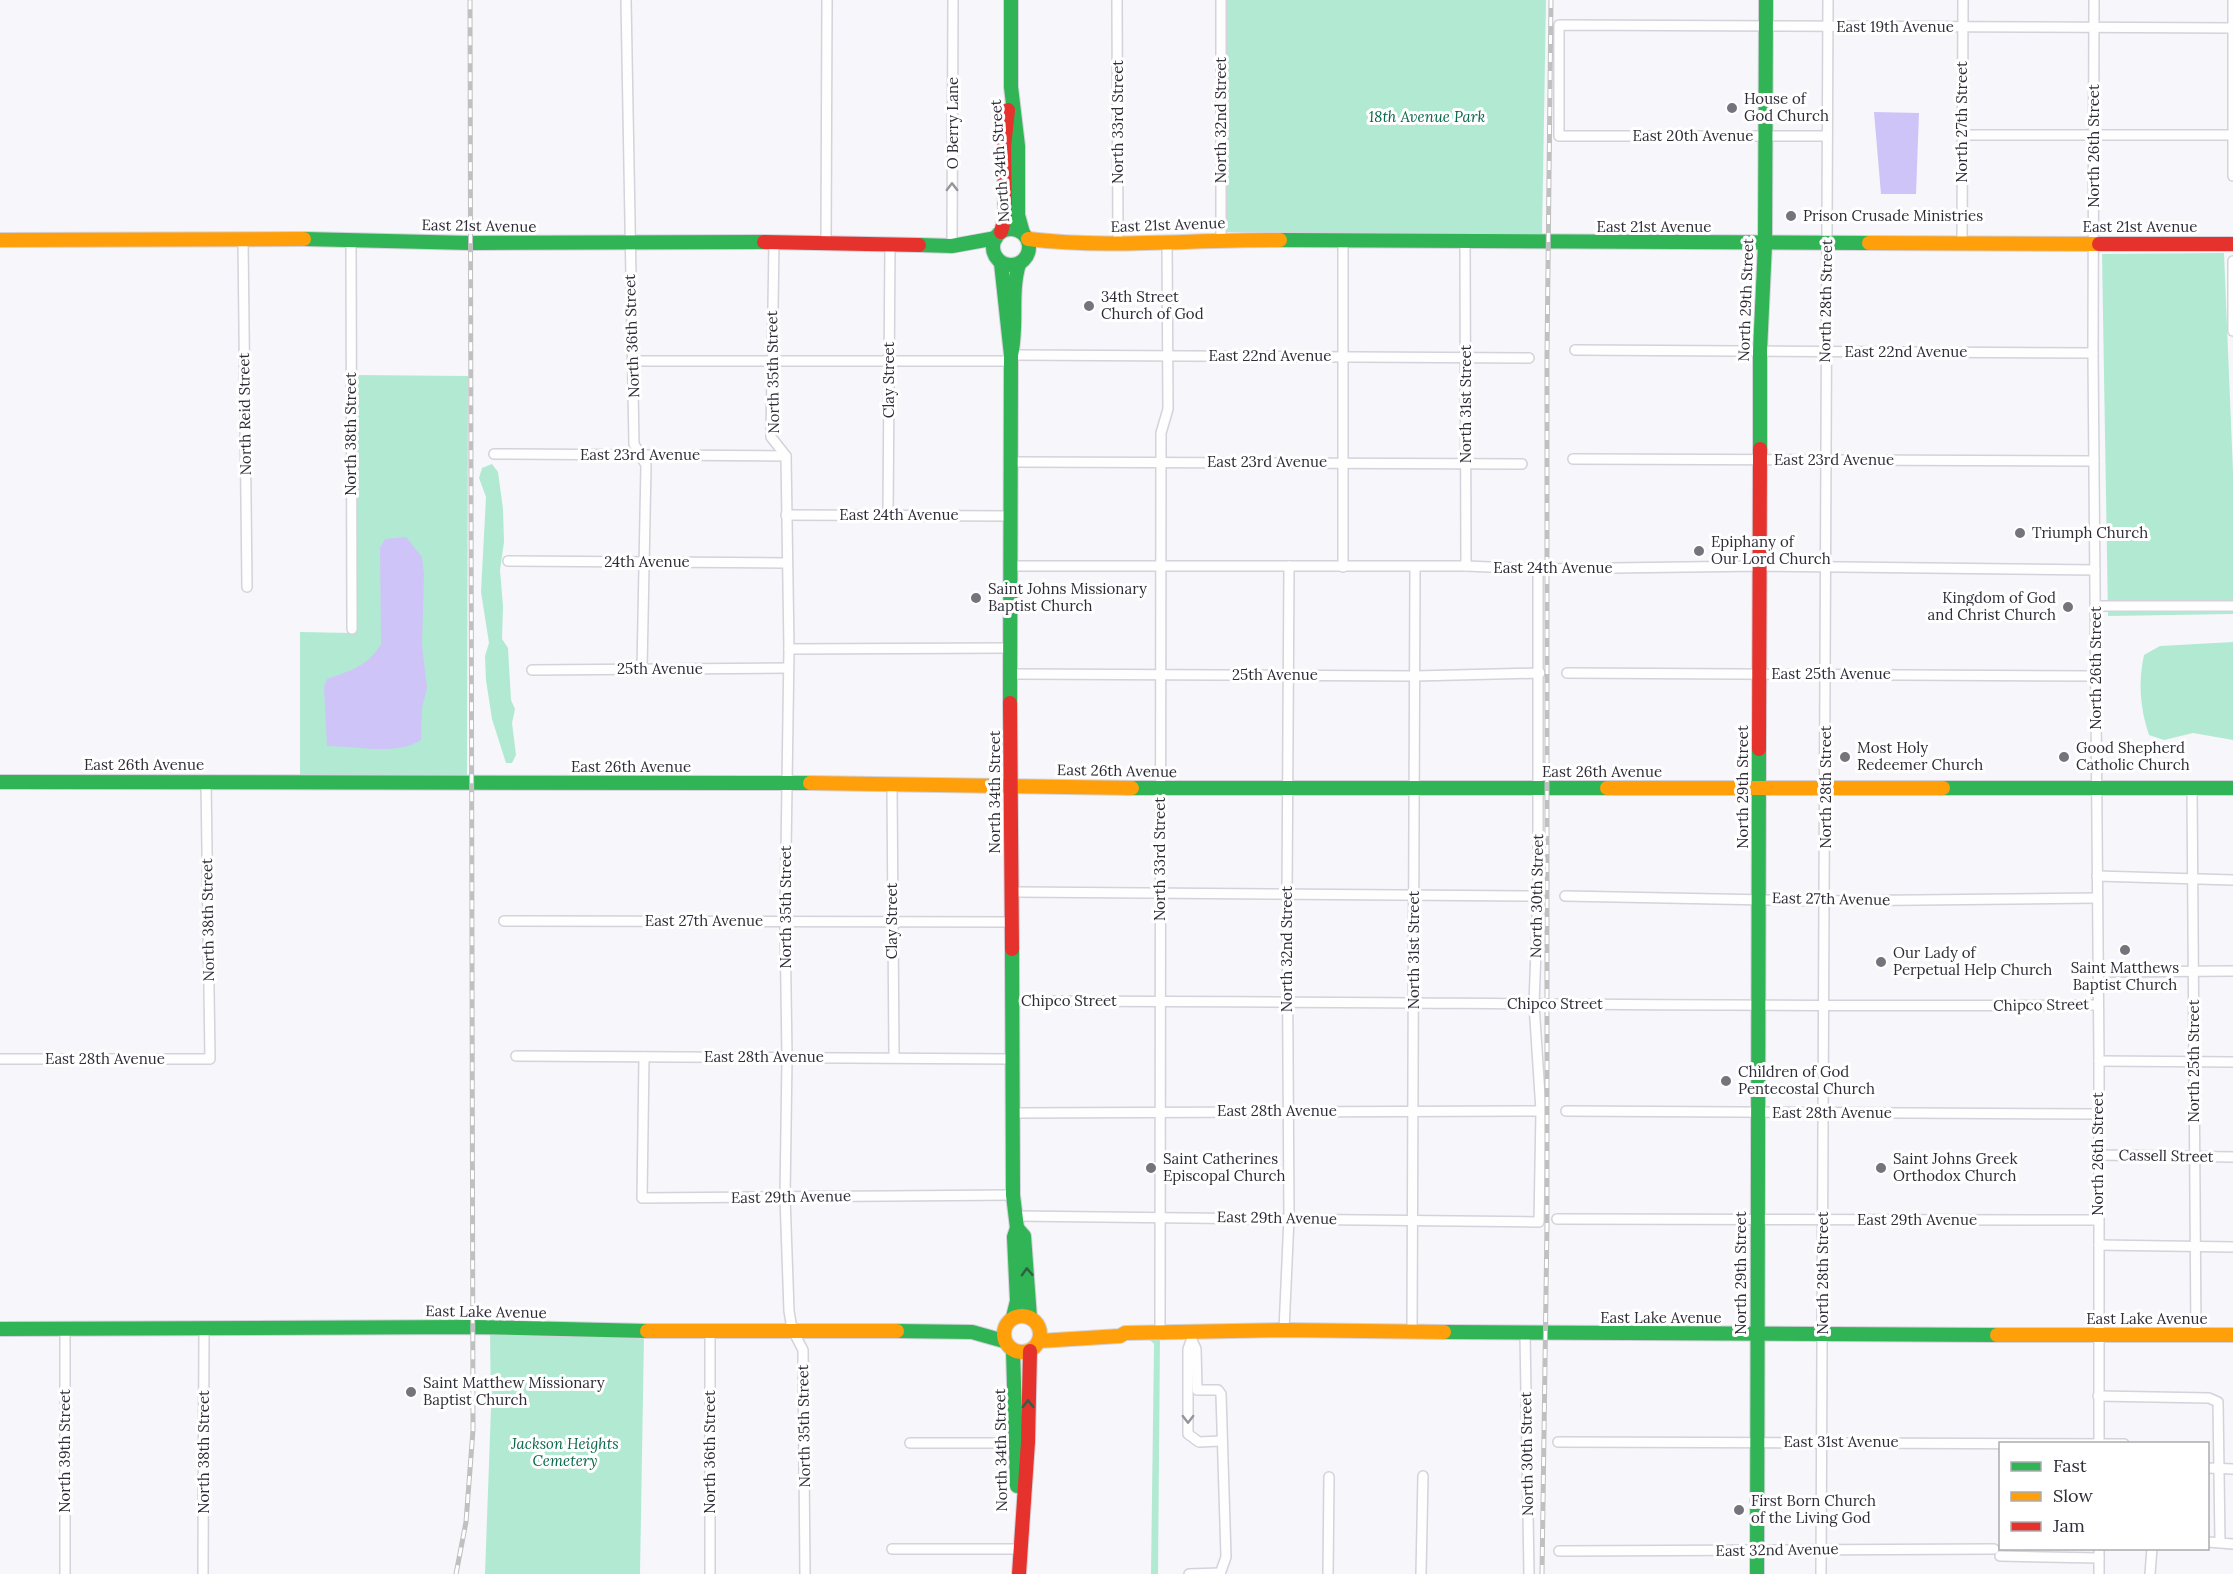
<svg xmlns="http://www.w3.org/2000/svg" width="2233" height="1574" font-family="Lora,serif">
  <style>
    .green { fill: #b2e9d3 }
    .water { fill: #cfc4f7 }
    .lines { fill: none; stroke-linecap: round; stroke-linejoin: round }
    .street-casing { stroke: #d4d2da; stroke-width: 12 }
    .fast-casing { stroke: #d4d2da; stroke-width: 16 }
    .slow-casing { stroke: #d4d2da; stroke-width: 16 }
    .jam-casing { stroke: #d4d2da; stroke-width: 16 }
    .street { stroke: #fefefe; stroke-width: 9 }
    .fast { stroke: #30b455; stroke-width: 14 }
    .slow { stroke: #ff9f0a; stroke-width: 14 }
    .jam { stroke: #e5322d; stroke-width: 14 }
    .rail-casing { stroke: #c0c0c1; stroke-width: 5 }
    .rail { stroke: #fff; stroke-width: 3; stroke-dasharray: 9; stroke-linecap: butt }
    .oneway { stroke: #96959b }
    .oneway2 { stroke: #2f6244 }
    .poi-dot { fill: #75737c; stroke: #fff; stroke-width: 2 }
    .labels { text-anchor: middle; stroke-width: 6; stroke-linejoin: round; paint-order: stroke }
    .street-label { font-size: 15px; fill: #2f2c38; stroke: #fff }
    .poi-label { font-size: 15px; fill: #2f2c38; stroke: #fff; text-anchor: start }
    .park-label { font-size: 15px; font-style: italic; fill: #096749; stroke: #fff }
  </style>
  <rect width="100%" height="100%" fill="#f7f6fb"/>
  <!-- green -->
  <g class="green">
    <polygon points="1226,0 1546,0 1542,236 1227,232"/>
    <polygon points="2224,253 2233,472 2233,614 2108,616 2102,254"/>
    <polygon points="354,375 468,376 467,787 300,787 300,632 352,633"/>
    <polygon points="492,464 498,472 503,509 504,542 500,570 503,606 502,639 508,648 511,700 515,709 512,723 516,755 512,763 506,763 492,719 486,680 485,656 489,643 481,592 486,497 479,478 482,468"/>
    <path d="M 2233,642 L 2233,740 L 2193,733 L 2164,740 L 2149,735 C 2140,708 2138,682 2144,655 L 2160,646 Z"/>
    <polygon points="490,1333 644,1336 640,1574 485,1574 491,1408"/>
    <polygon points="1160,1338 1158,1574 1151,1574 1154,1344 1150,1340 1128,1339"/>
  </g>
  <!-- water -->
  <g class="water">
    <polygon points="1874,112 1919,113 1916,194 1881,194"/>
    <path d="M 406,537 L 422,557 L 424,575 L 422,645 L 427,688 L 422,708 L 421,740 C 396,756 356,746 327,746 L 324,687 L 327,679 C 350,671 368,666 381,644 L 380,548 L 385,539 Z"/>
  </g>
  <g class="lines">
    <defs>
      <g id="street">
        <polyline points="626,0 634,444 646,465 642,669"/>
        <polyline points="1117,0 1118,243"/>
        <polyline points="2094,0 2093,353 2099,1061 2099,1444"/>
        <polyline points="2233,0 2233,176"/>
        <polyline points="1962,135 2232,135"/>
        <polyline points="1827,136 1559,136 1559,25 2232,28"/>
        <polyline points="351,239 352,629"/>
        <polyline points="1221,239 1221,0"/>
        <polyline points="243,240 247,587"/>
        <polyline points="1343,240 1343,567"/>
        <polyline points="1465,241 1466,566"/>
        <polyline points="774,242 771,437 786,456 789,649 785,921 787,1058 785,1197 789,1311 792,1329 803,1350 805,1574"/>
        <polyline points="826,243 827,0"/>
        <polyline points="1962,244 1963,0"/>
        <polyline points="952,246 953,0"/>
        <polyline points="2233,261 2233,331"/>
        <polyline points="1575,350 2093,353"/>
        <polyline points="1011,355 1529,358"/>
        <polyline points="633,361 1011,361"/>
        <polyline points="494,454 786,456"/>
        <polyline points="1573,459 2094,461"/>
        <polyline points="1011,462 1522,464"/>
        <polyline points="786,515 1011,516"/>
        <polyline points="888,515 890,244"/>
        <polyline points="508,561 787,563"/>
        <polyline points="1011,566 1466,566 1538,569 1760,566 2095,570"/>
        <polyline points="2095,606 2233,606"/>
        <polyline points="789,649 1010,648"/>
        <polyline points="532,670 788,668"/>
        <polyline points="1567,673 2096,676"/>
        <polyline points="1010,674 1415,676 1540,673"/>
        <polyline points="892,786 894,1057"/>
        <polyline points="2192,788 2196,1335"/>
        <polyline points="2097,876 2233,880"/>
        <polyline points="1012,892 1538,896"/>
        <polyline points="1565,896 1825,901 2097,898"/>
        <polyline points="504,921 1012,922"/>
        <polyline points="2098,972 2233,971"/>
        <path d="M 1012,1001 C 1374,1001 1736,1008 2098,1005"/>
        <polyline points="516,1056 1012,1059"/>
        <polyline points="644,1057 642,1198 1013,1195"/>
        <polyline points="0,1059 210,1059 206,781"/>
        <polyline points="2099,1061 2233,1062"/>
        <polyline points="1566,1111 2098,1114"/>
        <polyline points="1012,1113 1541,1111"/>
        <polyline points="2098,1155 2233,1157"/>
        <polyline points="1016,1216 1539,1222 1541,1111 1534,1004 1538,896 1538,569"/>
        <polyline points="1557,1219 2098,1220"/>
        <polyline points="2099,1245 2233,1247"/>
        <polyline points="65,1329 65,1574"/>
        <polyline points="710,1330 710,1574"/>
        <polyline points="1284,1330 1289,1218 1287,895 1289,566"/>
        <polyline points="1160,1333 1161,433 1168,409 1167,242"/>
        <polyline points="1412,1333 1415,567"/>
        <polyline points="1525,1334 1529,1574"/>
        <polyline points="1192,1338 1188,1349 1188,1434 1199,1442 1220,1441"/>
        <polyline points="1192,1340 1196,1349 1197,1390 1218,1390 1221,1394 1226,1557 1220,1574"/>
        <polyline points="2098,1396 2209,1398 2218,1402 2220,1542"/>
        <polyline points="1558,1442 2124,1444"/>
        <polyline points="910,1443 1020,1443"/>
        <polyline points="2208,1468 2233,1469"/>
        <polyline points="2208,1542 2233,1544"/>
        <polyline points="892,1549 1020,1549"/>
        <polyline points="1559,1551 1994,1549"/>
        <polyline points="2000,1556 2099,1558"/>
        <polyline points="203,1574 204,1330"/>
        <polyline points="1189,1574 1220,1573"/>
        <polyline points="1328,1574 1329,1477"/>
        <polyline points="1421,1574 1423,1476"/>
        <polyline points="1821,1574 1828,0"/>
        <polyline points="2099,1574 2099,1548"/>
        <polyline points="2150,1574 2152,1548"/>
      </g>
      <g id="fast">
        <polyline points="1011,0 1011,87 1018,146 1018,215 1023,233"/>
        <circle cx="1011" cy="247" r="18"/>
        <polyline points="304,239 470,243 764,242"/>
        <polyline points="1280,240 1869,243"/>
        <polyline points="919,245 952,246 996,238"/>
        <polyline points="1001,263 1011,355"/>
        <polyline points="1760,449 1760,351 1765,244 1766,0"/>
        <path d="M 1010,703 L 1011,355 C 1018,325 1010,294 1019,264"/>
        <polyline points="0,782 810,783"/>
        <polyline points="1132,788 1607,788"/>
        <polyline points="1943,788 2233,788"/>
        <polyline points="1012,949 1013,1195 1017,1228 1024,1236 1030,1318"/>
        <polyline points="1013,1317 1017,1301 1014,1237 1017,1228"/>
        <polyline points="0,1329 473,1327 647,1331"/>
        <polyline points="897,1331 972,1332 1004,1341"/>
        <polyline points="1444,1332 1997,1335"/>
        <polyline points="1013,1350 1017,1486"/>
        <polyline points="1757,1574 1759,749"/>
      </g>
      <g id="slow">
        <path d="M 1028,239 C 1111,249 1196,239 1280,240"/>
        <polyline points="0,240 304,239"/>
        <polyline points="1869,243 2099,244"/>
        <polyline points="810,783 1132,788"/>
        <polyline points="1607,788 1943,788"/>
        <circle cx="1022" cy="1334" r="18"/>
        <polyline points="647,1331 897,1331"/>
        <polyline points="1997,1335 2233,1335"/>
        <polyline points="1039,1341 1120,1336 1125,1333 1284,1330 1444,1332"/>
      </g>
      <g id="jam">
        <polyline points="1001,232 1005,217 1004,147 1008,110"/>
        <polyline points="764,242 919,245"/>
        <polyline points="2099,244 2233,244"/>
        <polyline points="1010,703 1012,949"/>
        <polyline points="1759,749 1760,449"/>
        <polyline points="1019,1574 1028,1442 1030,1351"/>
      </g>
    </defs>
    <!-- street casing -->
    <use href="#street" class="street-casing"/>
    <!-- fast casing -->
    <use href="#fast" class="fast-casing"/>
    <!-- slow casing -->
    <use href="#slow" class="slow-casing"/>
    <!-- jam casing -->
    <use href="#jam" class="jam-casing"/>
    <!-- street -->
    <use href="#street" class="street"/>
    <!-- fast -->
    <use href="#fast" class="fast"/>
    <!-- slow -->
    <use href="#slow" class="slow"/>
    <!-- jam -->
    <use href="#jam" class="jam"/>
    <defs>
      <g id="rail">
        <polyline points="456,1574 466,1522 473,1430 470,0"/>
        <polyline points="1542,1574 1547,1224 1547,356 1551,0"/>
      </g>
    </defs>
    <!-- rail casing -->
    <use href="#rail" class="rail-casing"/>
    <!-- rail -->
    <use href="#rail" class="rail"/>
  </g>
  <!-- one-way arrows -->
  <defs><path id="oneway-chevron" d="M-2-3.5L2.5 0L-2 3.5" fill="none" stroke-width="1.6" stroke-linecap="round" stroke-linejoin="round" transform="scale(1.5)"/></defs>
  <g class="oneway">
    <use href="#oneway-chevron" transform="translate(952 187) rotate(-90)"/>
    <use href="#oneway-chevron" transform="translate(1188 1419) rotate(90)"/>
  </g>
  <g class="oneway2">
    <use href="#oneway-chevron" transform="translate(1027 1272) rotate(-92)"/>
    <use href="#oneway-chevron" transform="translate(1028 1404) rotate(-90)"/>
  </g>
  <!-- markers -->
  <g class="poi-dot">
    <circle cx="1732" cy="108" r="6"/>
    <circle cx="1791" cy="216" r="6"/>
    <circle cx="1089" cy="306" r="6"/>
    <circle cx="2020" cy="533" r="6"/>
    <circle cx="1699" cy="551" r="6"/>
    <circle cx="976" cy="598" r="6"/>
    <circle cx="2068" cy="607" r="6"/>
    <circle cx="1845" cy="757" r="6"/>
    <circle cx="2064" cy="757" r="6"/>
    <circle cx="2125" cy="950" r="6"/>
    <circle cx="1881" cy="962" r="6"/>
    <circle cx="1726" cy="1081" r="6"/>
    <circle cx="1151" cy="1168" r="6"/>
    <circle cx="1881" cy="1168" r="6"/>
    <circle cx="411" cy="1392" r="6"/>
    <circle cx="1739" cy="1510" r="6"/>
  </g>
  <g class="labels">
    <!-- street labels -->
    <g class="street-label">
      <text x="1895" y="32">East 19th Avenue</text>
      <text transform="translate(1221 120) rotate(-90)" y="5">North 32nd Street</text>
      <text transform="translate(1118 122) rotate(-90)" y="5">North 33rd Street</text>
      <text transform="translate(1962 122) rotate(-90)" y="5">North 27th Street</text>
      <text transform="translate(953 123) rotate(-90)" y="5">O Berry Lane</text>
      <text x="1693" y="141">East 20th Avenue</text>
      <text transform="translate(2094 146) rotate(-90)" y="5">North 26th Street</text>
      <text transform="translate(1000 161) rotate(-94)" y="5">North 34th Street</text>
      <text transform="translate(1168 225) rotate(-2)" y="5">East 21st Avenue</text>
      <text transform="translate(479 226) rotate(1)" y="5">East 21st Avenue</text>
      <text x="1654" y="232">East 21st Avenue</text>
      <text x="2140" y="232">East 21st Avenue</text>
      <text transform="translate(1746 300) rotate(-88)" y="5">North 29th Street</text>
      <text transform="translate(1826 301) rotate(-89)" y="5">North 28th Street</text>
      <text transform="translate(632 336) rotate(-92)" y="5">North 36th Street</text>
      <text x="1906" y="357">East 22nd Avenue</text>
      <text x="1270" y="361">East 22nd Avenue</text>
      <text transform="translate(773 372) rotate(-91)" y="5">North 35th Street</text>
      <text transform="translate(889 380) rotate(-90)" y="5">Clay Street</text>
      <text transform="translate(1466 404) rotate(-90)" y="5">North 31st Street</text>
      <text transform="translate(245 414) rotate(-91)" y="5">North Reid Street</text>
      <text transform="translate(351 434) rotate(-90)" y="5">North 38th Street</text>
      <text x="640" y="460">East 23rd Avenue</text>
      <text x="1834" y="465">East 23rd Avenue</text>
      <text x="1267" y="467">East 23rd Avenue</text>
      <text x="899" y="520">East 24th Avenue</text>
      <text x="647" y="567">24th Avenue</text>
      <text x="1553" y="573">East 24th Avenue</text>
      <text transform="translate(2096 668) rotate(-90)" y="5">North 26th Street</text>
      <text x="660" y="674">25th Avenue</text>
      <text x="1831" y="679">East 25th Avenue</text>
      <text x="1275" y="680">25th Avenue</text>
      <text x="144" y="770">East 26th Avenue</text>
      <text x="631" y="772">East 26th Avenue</text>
      <text transform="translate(1117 771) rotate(1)" y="5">East 26th Avenue</text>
      <text x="1602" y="777">East 26th Avenue</text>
      <text transform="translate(1743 787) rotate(-90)" y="5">North 29th Street</text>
      <text transform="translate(1826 787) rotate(-90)" y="5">North 28th Street</text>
      <text transform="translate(995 792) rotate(-90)" y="5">North 34th Street</text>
      <text transform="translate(1160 859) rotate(-90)" y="5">North 33rd Street</text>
      <text transform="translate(1537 896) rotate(-89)" y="5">North 30th Street</text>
      <text transform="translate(1831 899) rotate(1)" y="5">East 27th Avenue</text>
      <text transform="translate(786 907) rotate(-90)" y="5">North 35th Street</text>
      <text transform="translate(208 920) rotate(-91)" y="5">North 38th Street</text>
      <text x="704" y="926">East 27th Avenue</text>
      <text transform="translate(892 921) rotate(-90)" y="5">Clay Street</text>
      <text transform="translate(1287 949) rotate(-90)" y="5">North 32nd Street</text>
      <text transform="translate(1414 950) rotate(-90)" y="5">North 31st Street</text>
      <text x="1069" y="1006">Chipco Street</text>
      <text x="1555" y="1009">Chipco Street</text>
      <text transform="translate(2041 1005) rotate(-1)" y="5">Chipco Street</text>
      <text x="764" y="1062">East 28th Avenue</text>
      <text x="105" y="1064">East 28th Avenue</text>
      <text transform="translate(2194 1061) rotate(-90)" y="5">North 25th Street</text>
      <text x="1277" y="1116">East 28th Avenue</text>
      <text x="1832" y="1118">East 28th Avenue</text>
      <text transform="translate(2098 1154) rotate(-90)" y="5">North 26th Street</text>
      <text transform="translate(2166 1156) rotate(1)" y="5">Cassell Street</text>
      <text transform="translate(791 1197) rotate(-1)" y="5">East 29th Avenue</text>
      <text transform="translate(1277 1218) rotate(1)" y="5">East 29th Avenue</text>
      <text x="1917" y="1225">East 29th Avenue</text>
      <text transform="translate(1741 1273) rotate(-90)" y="5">North 29th Street</text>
      <text transform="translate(1823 1273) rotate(-90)" y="5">North 28th Street</text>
      <text transform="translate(486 1312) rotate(1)" y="5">East Lake Avenue</text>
      <text x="1661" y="1323">East Lake Avenue</text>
      <text x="2147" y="1324">East Lake Avenue</text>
      <text transform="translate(804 1426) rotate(-91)" y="5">North 35th Street</text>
      <text x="1841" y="1447">East 31st Avenue</text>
      <text transform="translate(1001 1450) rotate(-91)" y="5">North 34th Street</text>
      <text transform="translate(65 1451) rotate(-90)" y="5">North 39th Street</text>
      <text transform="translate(204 1452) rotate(-90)" y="5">North 38th Street</text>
      <text transform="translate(710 1452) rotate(-90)" y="5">North 36th Street</text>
      <text transform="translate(1527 1454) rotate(-91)" y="5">North 30th Street</text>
      <text transform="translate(1777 1550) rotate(-1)" y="5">East 32nd Avenue</text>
    </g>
    <!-- poi labels -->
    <g class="poi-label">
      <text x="1744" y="104">House of<tspan x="1744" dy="17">God Church</tspan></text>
      <text x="1803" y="221">Prison Crusade Ministries</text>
      <text x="1101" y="302">34th Street<tspan x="1101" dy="17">Church of God</tspan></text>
      <text x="2032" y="538">Triumph Church</text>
      <text x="1711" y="547">Epiphany of<tspan x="1711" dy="17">Our Lord Church</tspan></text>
      <text x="988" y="594">Saint Johns Missionary<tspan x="988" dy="17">Baptist Church</tspan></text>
      <text x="2056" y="603" text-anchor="end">Kingdom of God<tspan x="2056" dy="17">and Christ Church</tspan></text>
      <text x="1857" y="753">Most Holy<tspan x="1857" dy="17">Redeemer Church</tspan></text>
      <text x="2076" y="753">Good Shepherd<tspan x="2076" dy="17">Catholic Church</tspan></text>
      <text x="1893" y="958">Our Lady of<tspan x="1893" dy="17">Perpetual Help Church</tspan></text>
      <text x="2125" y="973" text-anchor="middle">Saint Matthews<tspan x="2125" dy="17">Baptist Church</tspan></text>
      <text x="1738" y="1077">Children of God<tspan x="1738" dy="17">Pentecostal Church</tspan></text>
      <text x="1163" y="1164">Saint Catherines<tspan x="1163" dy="17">Episcopal Church</tspan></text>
      <text x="1893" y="1164">Saint Johns Greek<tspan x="1893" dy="17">Orthodox Church</tspan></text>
      <text x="423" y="1388">Saint Matthew Missionary<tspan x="423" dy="17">Baptist Church</tspan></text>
      <text x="1751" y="1506">First Born Church<tspan x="1751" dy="17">of the Living God</tspan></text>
    </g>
    <!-- park labels -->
    <g class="park-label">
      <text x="1427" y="122">18th Avenue Park</text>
      <text x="565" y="1449">Jackson Heights<tspan x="565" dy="17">Cemetery</tspan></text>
    </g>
  </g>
  <!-- legend -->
  <rect x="1999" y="1442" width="210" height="108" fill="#ffffff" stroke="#acabaf" stroke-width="1.5"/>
  <rect x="2011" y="1462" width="30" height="9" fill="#30b455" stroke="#acabaf" stroke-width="1.5"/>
  <text x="2053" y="1472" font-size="18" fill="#2f2c38">Fast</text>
  <rect x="2011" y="1492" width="30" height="9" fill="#ff9f0a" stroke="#acabaf" stroke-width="1.5"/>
  <text x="2053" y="1502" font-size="18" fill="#2f2c38">Slow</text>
  <rect x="2011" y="1522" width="30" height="9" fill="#e5322d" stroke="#acabaf" stroke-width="1.5"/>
  <text x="2053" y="1532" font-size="18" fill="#2f2c38">Jam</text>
</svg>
